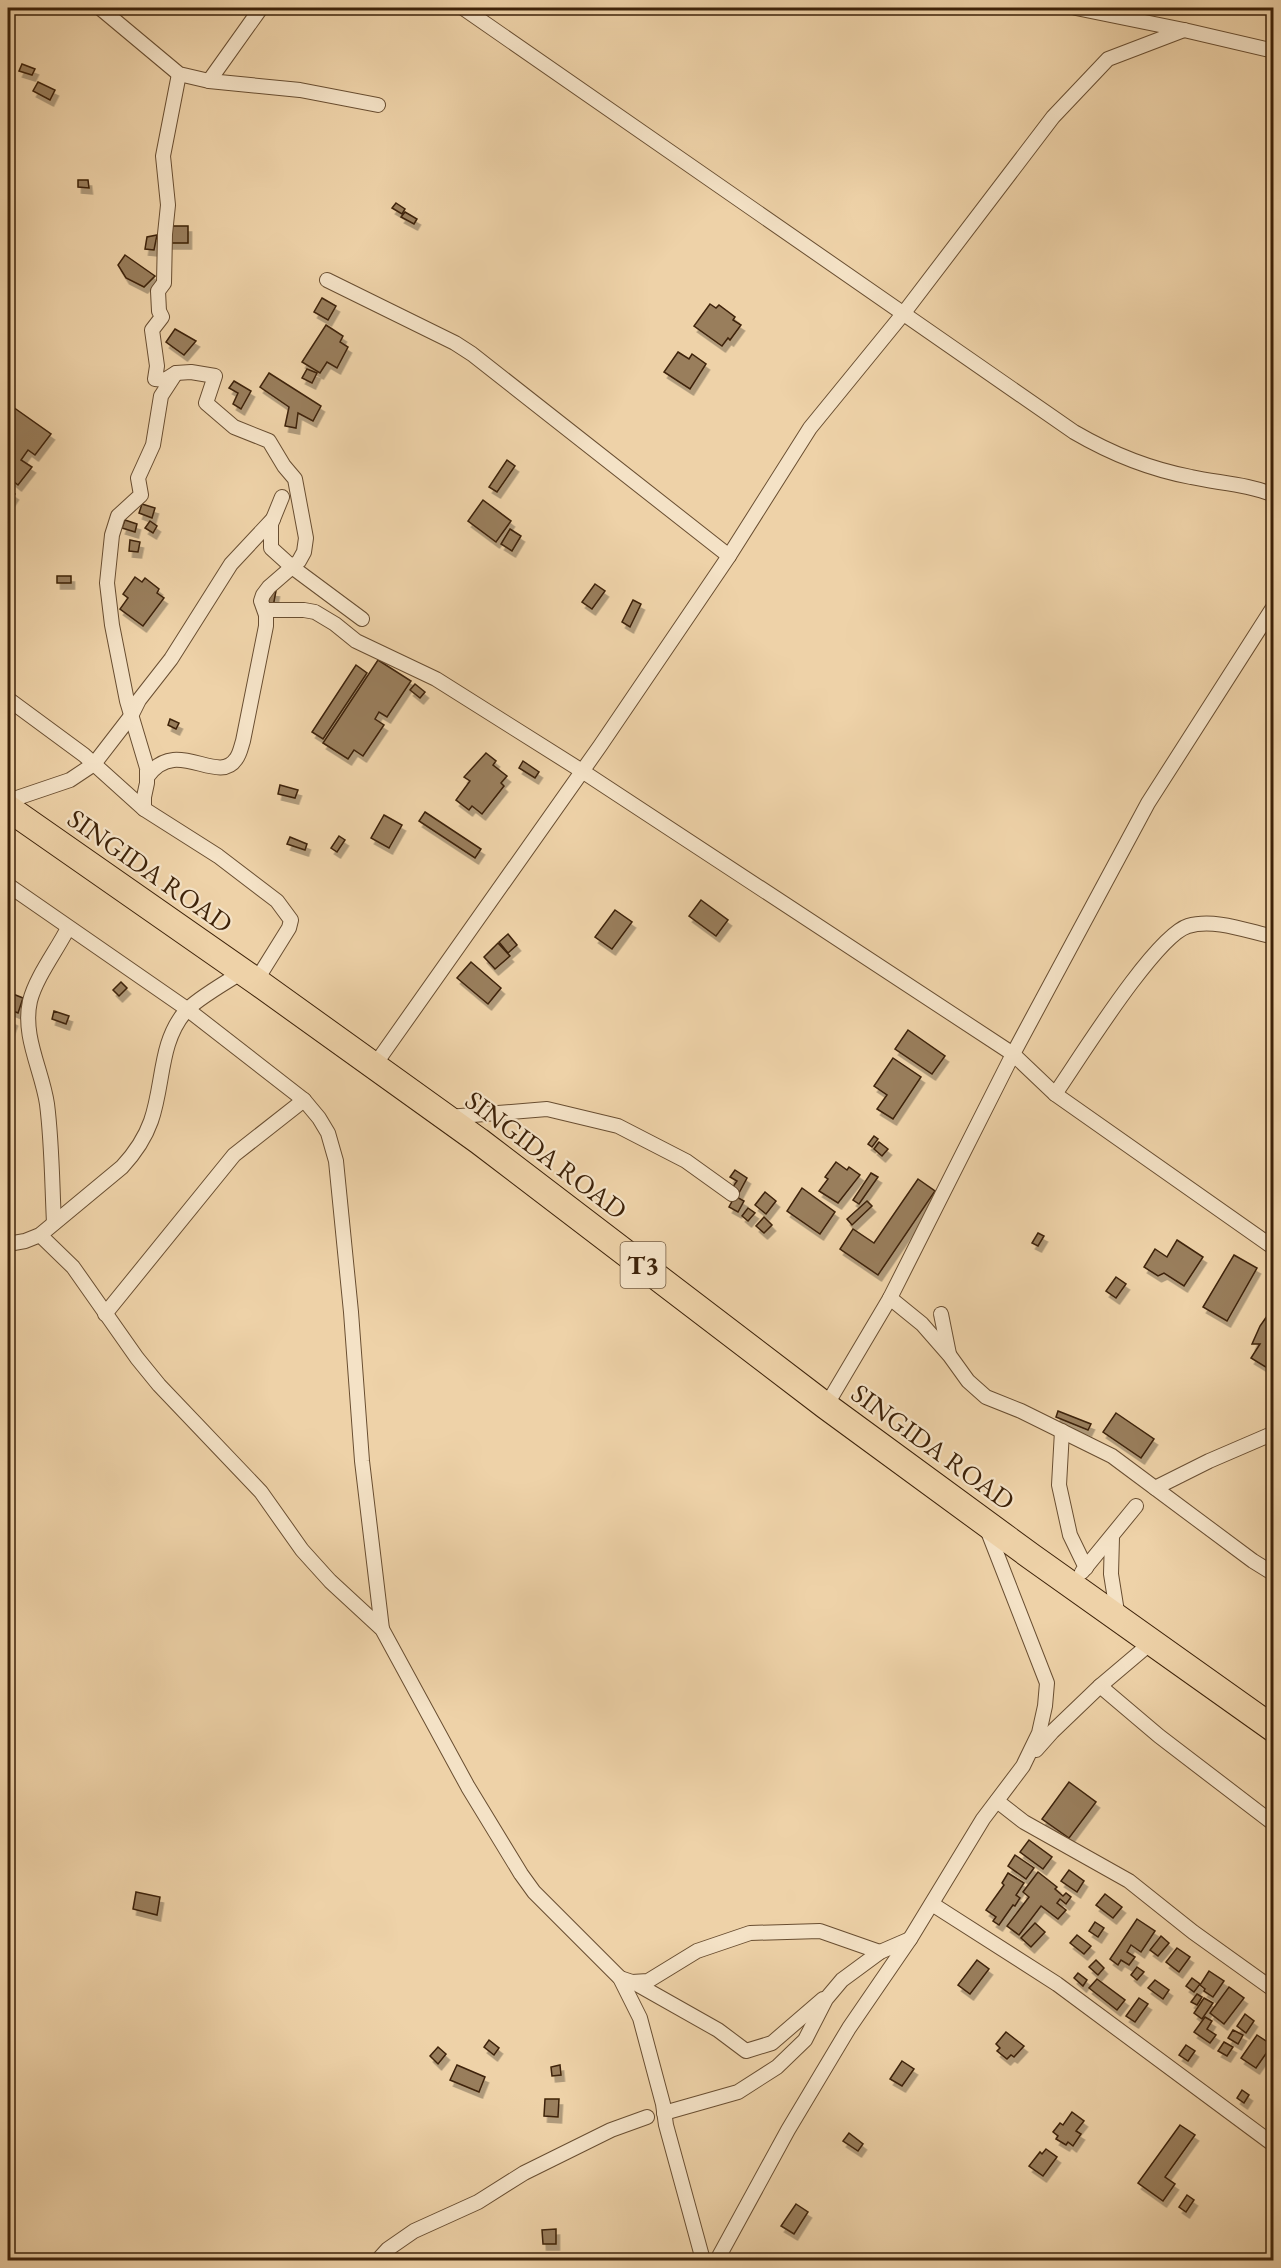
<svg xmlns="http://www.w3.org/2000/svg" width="1281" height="2268" font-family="'EB Garamond',serif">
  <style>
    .building { fill: #997e5c; stroke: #3d2209; stroke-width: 1.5; filter: url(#shadow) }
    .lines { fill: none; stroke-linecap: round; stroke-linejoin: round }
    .street-casing { stroke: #694e31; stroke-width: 16 }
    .highway-casing { stroke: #3d2209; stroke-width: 28 }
    .street { stroke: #f4e2c6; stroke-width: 14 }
    .highway { stroke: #eed2a8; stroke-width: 26 }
    .labels { text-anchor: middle; stroke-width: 4.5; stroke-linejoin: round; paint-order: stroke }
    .shield { fill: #f4e2c6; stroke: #745c42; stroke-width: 1.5 }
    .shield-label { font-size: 26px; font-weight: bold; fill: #3d2209 }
    .street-label { font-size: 27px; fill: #3d2209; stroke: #f4e2c6 }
  </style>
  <defs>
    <filter id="shadow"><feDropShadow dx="3.5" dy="6" stdDeviation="0" flood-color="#0004"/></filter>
  </defs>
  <rect width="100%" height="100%" fill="#eed2a8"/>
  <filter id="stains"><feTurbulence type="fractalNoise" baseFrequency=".00333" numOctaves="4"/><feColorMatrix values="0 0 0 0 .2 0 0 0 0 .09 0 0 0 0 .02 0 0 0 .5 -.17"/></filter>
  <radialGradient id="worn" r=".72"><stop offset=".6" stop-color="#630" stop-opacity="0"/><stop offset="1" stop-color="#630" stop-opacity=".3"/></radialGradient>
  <!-- building -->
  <g class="building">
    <polygon points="22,64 35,69 32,75 19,71"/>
    <polygon points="38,82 55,90 50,100 33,91"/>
    <polygon points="78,180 88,180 89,188 78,187"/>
    <polygon points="396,203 405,209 402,214 392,208"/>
    <polygon points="405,212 417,219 414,224 401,217"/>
    <rect x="168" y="226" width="20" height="17"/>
    <polygon points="157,235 154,250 145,249 147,237"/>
    <polygon points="125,255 155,276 144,287 126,278 118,265"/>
    <polygon points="322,298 336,306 328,320 314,312"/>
    <polygon points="710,304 716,308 719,305 735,317 733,320 741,325 730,340 728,338 722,346 694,326"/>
    <polygon points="326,325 343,336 340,342 348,347 337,368 327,362 320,373 302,362"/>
    <polygon points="175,329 196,341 184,355 166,342"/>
    <polygon points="678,352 689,359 692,354 706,364 690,389 664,372"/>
    <polygon points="307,369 317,373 312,383 302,378"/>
    <polygon points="269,373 321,406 313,421 298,413 296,428 285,426 289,407 260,387"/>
    <polygon points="234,381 251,391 241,409 233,404 238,393 229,388"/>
    <polygon points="13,407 51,434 35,455 28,450 21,460 32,467 18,485 8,477 8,415"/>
    <polygon points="507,460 515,466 497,492 489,487"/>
    <polygon points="8,489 15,494 8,505"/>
    <polygon points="483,500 511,521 496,542 468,521"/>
    <polygon points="142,504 155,508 152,518 139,513"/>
    <polygon points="125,520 137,524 135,532 122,528"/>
    <polygon points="150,521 157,526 153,533 145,528"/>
    <polygon points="510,529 521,536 512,551 501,544"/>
    <polygon points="130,540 140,542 138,552 129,551"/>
    <rect x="57" y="576" width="14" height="7"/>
    <polygon points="135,577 142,582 145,578 159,589 157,593 164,598 143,626 120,609 128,598 123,594"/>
    <polygon points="595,584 605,591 592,609 582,602"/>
    <polygon points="267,590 276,591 273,607 264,606"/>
    <polygon points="633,600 641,604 630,627 622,622"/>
    <polygon points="378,660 411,681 387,717 379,712 375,719 384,725 363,756 354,750 348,759 323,743"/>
    <polygon points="356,665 367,673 323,739 312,732"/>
    <polygon points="415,684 425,692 420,698 410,690"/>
    <polygon points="170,719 179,723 176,729 168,725"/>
    <polygon points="486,753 496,761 493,765 507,776 501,783 504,786 482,814 472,806 469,810 456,800 470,781 464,777"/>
    <polygon points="523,761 539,772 535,778 519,768"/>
    <polygon points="280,785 298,790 295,798 278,794"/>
    <polygon points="425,812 481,849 475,858 419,821"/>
    <polygon points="384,815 402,825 389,848 371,838"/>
    <polygon points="339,836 345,840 337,852 331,848"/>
    <polygon points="290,837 307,844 305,850 287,844"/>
    <polygon points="701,900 728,920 716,936 689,916"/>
    <polygon points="615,910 632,922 612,949 595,937"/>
    <polygon points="508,934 517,945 508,953 499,942"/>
    <polygon points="498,943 510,956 495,969 484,957"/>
    <polygon points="471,962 501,988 488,1004 457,978"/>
    <polygon points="121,982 127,988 119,996 113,990"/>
    <polygon points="8,992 23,998 18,1013 8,1009"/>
    <polygon points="54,1011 69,1016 66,1024 52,1019"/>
    <polygon points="8,1017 14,1020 10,1031 8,1030"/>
    <polygon points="908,1030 945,1056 932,1074 895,1049"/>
    <polygon points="893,1058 921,1077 893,1119 877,1109 887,1095 874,1086"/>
    <polygon points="874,1136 878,1139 872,1147 868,1144"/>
    <polygon points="879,1142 888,1149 882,1156 874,1149"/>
    <polygon points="836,1162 847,1170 849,1167 860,1175 838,1203 819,1191 828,1179 825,1177"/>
    <polygon points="735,1170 747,1178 739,1193 732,1188 737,1181 730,1177"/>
    <polygon points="871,1173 878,1177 859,1204 853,1200"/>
    <polygon points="918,1179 935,1191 878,1275 840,1249 853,1229 874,1243"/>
    <polygon points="802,1188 835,1212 820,1234 787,1211"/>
    <polygon points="765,1192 776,1201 766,1214 755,1205"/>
    <polygon points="735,1196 744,1201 738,1212 729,1207"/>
    <polygon points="867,1201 872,1206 852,1225 847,1219"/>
    <polygon points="748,1208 755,1213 748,1221 742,1216"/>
    <polygon points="764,1217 772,1225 764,1233 756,1226"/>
    <polygon points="1038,1233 1044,1236 1038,1246 1032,1243"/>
    <polygon points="1177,1240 1203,1257 1184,1286 1164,1273 1158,1276 1144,1267 1155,1249 1167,1257"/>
    <polygon points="1234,1255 1257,1268 1227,1321 1203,1307"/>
    <polygon points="1116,1277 1126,1284 1116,1298 1106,1291"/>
    <polygon points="1274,1306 1274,1372 1251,1358 1260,1344 1252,1344 1260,1326"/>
    <polygon points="1058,1411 1091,1424 1088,1430 1056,1417"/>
    <polygon points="1116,1413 1154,1439 1141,1458 1103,1432"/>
    <polygon points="1069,1782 1096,1802 1069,1838 1042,1819"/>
    <polygon points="1029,1840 1052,1857 1043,1869 1020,1852"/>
    <polygon points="1015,1855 1034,1868 1026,1879 1008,1866"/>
    <polygon points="1069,1870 1084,1881 1077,1892 1061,1881"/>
    <polygon points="1038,1872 1057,1887 1055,1889 1063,1896 1066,1893 1071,1897 1066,1904 1060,1899 1057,1903 1066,1910 1058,1919 1041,1906 1019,1935 1007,1926 1029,1897 1023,1892"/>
    <polygon points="1008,1873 1024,1883 1016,1895 1020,1898 1015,1906 1013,1905 999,1925 993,1921 996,1917 986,1910 1004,1885 1002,1883"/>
    <polygon points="136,1892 160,1897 157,1915 133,1909"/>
    <polygon points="1105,1894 1122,1907 1113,1918 1096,1905"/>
    <polygon points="1137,1919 1155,1931 1141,1952 1131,1945 1127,1952 1135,1957 1129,1965 1121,1960 1118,1965 1110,1959"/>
    <polygon points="1095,1922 1104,1928 1098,1937 1089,1931"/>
    <polygon points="1035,1923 1045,1932 1031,1947 1021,1938"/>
    <polygon points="1077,1935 1091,1946 1084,1954 1070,1943"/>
    <polygon points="1161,1936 1169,1943 1158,1956 1150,1950"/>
    <polygon points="1177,1948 1190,1957 1179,1972 1166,1962"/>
    <polygon points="977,1960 989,1969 970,1994 958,1985"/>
    <polygon points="1096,1960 1104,1968 1098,1975 1089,1967"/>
    <polygon points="1137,1967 1144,1972 1137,1980 1131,1975"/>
    <polygon points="1209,1971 1224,1981 1213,1997 1204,1991 1205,1989 1200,1985"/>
    <polygon points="1078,1973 1087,1980 1083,1986 1074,1978"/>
    <polygon points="1192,1978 1200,1984 1194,1992 1186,1986"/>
    <polygon points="1097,1979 1125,2000 1117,2010 1089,1988"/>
    <polygon points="1155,1980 1169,1990 1163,1999 1148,1988"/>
    <polygon points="1229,1987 1244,1998 1224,2024 1210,2013"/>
    <polygon points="1197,1994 1202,1997 1197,2005 1191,2002"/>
    <polygon points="1139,1998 1148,2004 1135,2022 1126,2016"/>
    <polygon points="1204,1998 1213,2003 1202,2019 1194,2013"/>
    <polygon points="1245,2014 1254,2021 1246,2033 1237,2026"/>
    <polygon points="1205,2017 1212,2021 1207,2029 1216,2035 1210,2043 1194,2032"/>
    <polygon points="1233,2030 1243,2035 1238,2044 1228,2038"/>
    <polygon points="1006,2032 1024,2046 1014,2057 1011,2055 1007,2059 997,2051 1000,2048 996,2044"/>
    <polygon points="1257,2035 1272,2045 1256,2068 1241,2058"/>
    <polygon points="489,2040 499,2048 494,2055 484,2047"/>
    <polygon points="1224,2042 1233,2047 1227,2056 1218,2051"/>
    <polygon points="1186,2045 1195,2051 1188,2061 1179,2055"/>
    <polygon points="438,2047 446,2054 438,2064 430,2056"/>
    <polygon points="902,2061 914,2069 902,2086 890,2079"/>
    <polygon points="457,2065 485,2077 479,2092 450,2080"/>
    <polygon points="560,2065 561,2075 552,2076 551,2067"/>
    <polygon points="1242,2090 1249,2095 1244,2103 1237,2098"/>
    <polygon points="545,2099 559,2099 558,2117 544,2116"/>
    <polygon points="1072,2112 1084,2121 1076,2131 1081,2134 1073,2146 1068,2142 1066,2145 1056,2139 1058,2136 1053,2132 1060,2123 1063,2125"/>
    <polygon points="1180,2125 1195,2135 1165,2177 1175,2184 1163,2201 1138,2183"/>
    <polygon points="849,2133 863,2144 858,2151 843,2141"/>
    <polygon points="1046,2149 1057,2157 1043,2176 1029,2166 1040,2152 1042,2154"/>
    <polygon points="1187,2195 1194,2200 1186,2212 1179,2207"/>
    <polygon points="796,2204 808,2212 794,2234 781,2226"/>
    <polygon points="556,2229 556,2244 543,2244 542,2230"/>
  </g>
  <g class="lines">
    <defs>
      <g id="street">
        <polyline points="100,8 179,74 209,81 300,90 378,105"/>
        <path d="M 463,8 L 1074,432 C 1110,453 1149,469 1191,477 C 1218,483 1248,484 1274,495"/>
        <polyline points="1076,8 1184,30 1274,51"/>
        <polyline points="209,81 261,8"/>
        <polyline points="327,280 455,343 472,354 729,556"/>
        <polyline points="282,497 271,524 271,548 292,567 362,619"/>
        <polyline points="265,610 304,610 315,612 335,624 356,641 436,679 582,771 1013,1054 1055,1094 1274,1248"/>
        <polyline points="8,699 84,755 144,809 218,856 277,901 291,920 289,928 256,981"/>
        <path d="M 148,776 C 176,736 218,786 236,759 C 240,754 241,747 243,741 L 266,626 L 266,615 L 261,601 L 263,595 L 269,587 L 299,561 L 304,552 L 306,538 L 295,479 L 284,466 L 269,441 L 234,427 L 206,403 L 215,376 L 191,372 L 176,373"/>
        <polyline points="8,801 70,780 94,764 131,716 139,700 171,659 231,564 273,519"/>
        <polyline points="144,809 144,797 147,783 147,768 127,701 112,625 107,583 112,535 118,516 141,495 138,478 153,445 161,396 176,373 165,380 155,379 157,366 152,330 162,317 159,311 158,291 164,283 165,234 168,205 163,156 179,74"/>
        <polyline points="8,885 187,1009 304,1100 319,1118 328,1133 336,1161 351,1312 362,1461 382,1629"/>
        <polyline points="374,1066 600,746 729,556 810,428 903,314 1053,117 1108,59 1184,30"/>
        <path d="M 1055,1094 C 1078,1061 1155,936 1188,926 C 1214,918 1247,931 1274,937"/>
        <polyline points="448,1117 547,1109 618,1126 686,1161 732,1194"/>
        <path d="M 54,1223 C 52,1183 52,1143 47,1104 C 42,1070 22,1036 30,1001 C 36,977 57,950 68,928"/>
        <polyline points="40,1235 73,1267 137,1358 159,1385 261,1492 302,1550 330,1581 382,1629 468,1787 521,1874 534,1892 620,1978 640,2018 663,2104 666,2125 703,2260"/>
        <path d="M 8,1244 L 25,1241 L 40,1235 L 122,1167 C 134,1154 145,1138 151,1121 C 164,1084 159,1043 185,1012 C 196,999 227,982 242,972"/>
        <polyline points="890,1298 922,1324 950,1356 968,1381 986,1397 1021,1411 1112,1456 1253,1561 1274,1574"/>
        <polyline points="105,1314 234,1155 304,1100"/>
        <polyline points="941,1314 949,1354"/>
        <polyline points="826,1406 890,1298 1013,1054 1148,803 1274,606"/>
        <polyline points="1062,1431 1059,1485 1070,1535 1086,1568"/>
        <polyline points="1155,1488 1209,1461 1274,1433"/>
        <polyline points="1112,1537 1111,1574 1118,1618"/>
        <polyline points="1082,1572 1136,1506"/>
        <polyline points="1100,1686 1159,1736 1274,1824"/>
        <polyline points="1036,1750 1052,1732 1100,1686 1152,1642"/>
        <polyline points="997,1801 1024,1822 1129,1881 1193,1932 1274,1990"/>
        <polyline points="932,1904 1057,1984 1274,2145"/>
        <polyline points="620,1978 632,1982 648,1981 697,1951 750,1933 820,1931 880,1952"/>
        <polyline points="633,1982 718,2030 746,2051 772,2043 823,1999"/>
        <polyline points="664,2113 738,2092 777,2067 805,2040 826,1999 842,1980 880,1952 910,1939"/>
        <polyline points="378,2260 388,2249 414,2231 478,2202 524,2173 611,2130 647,2117"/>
        <polyline points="717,2260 788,2130 849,2028 910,1939 983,1819 1023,1766 1039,1733 1045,1706 1047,1683 987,1529"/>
      </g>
      <polyline id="highway" points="8,808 256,981 479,1141 826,1406 1032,1557 1274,1729"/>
    </defs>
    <!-- street casing -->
    <use href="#street" class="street-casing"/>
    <!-- highway casing -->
    <use href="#highway" class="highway-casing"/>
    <!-- street -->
    <use href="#street" class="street"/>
    <!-- highway -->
    <use href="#highway" class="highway"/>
  </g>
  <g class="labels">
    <!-- shield labels -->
    <rect class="shield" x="620.5" y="1242" width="45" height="46" rx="4.5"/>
    <g class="shield-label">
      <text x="643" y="1274">T3</text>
    </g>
    <!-- street labels -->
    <g class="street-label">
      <text transform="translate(150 871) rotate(35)" y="9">SINGIDA ROAD</text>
      <text transform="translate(546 1155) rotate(37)" y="9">SINGIDA ROAD</text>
      <text transform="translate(933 1447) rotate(36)" y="9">SINGIDA ROAD</text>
    </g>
  </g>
  <!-- margin -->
  <rect width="1281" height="2268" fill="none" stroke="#eed2a8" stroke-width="30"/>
  <rect x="9" y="9" width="1263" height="2250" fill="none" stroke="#3d2209" stroke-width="3"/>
  <rect x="15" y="15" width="1251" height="2238" fill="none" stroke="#3d2209" stroke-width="1.5"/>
  <rect width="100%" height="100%" filter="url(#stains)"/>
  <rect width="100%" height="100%" fill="url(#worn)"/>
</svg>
